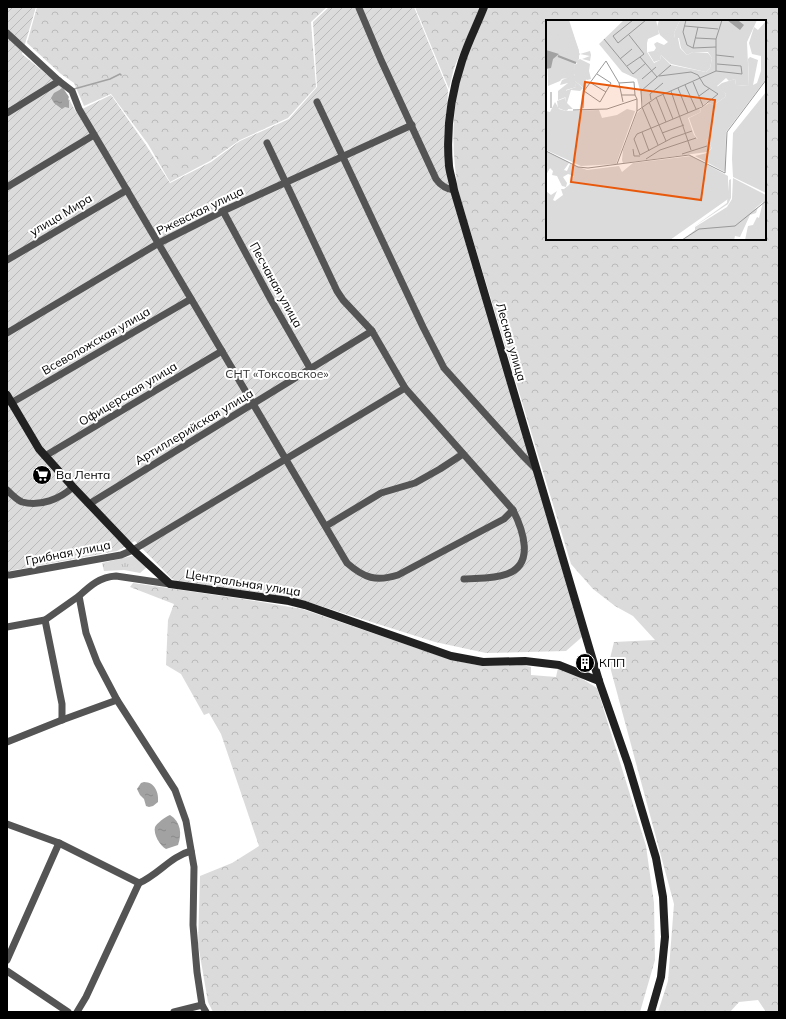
<svg xmlns="http://www.w3.org/2000/svg" width="786" height="1019" font-family="Mulish,sans-serif">
  <style>
    .grass { fill: url(#grass-tufts) }
    .forest { fill: url(#forest-crowns); fill-rule: evenodd }
    .garden { fill: url(#garden-furrows) }
    .water { fill: url(#water-ripples) }
    .lines { fill: none; stroke-linecap: round; stroke-linejoin: round }
    .stream { stroke: #a2a2a2; stroke-width: 1.5 }
    .street { stroke: #545454; stroke-width: 7 }
    .secondary { stroke: #212121; stroke-width: 8 }
    .labels { text-anchor: middle; stroke-width: 4; stroke-linejoin: round; paint-order: stroke }
    .street-label { font-size: 12px; fill: #000; stroke: #fff }
    .park-label { font-size: 12px; fill: #323232; stroke: #fff }
    .poi-label { font-size: 12px; fill: #000; stroke: #fff; text-anchor: start }
    .inset-river { fill: none; stroke: #a2a2a2; stroke-width: 2 }
    .inset-road { fill: none; stroke: #999; stroke-width: 1 }
    .view { fill: #e8590c; fill-opacity: 0.15; stroke: #e8590c; stroke-width: 2 }
    .inset-edge { fill: none; stroke: #000; stroke-width: 2 }
  </style>
  <defs>
    <pattern id="grass-tufts" width="24" height="20" patternUnits="userSpaceOnUse"><rect width="24" height="20" fill="#dbdbdb"/><path d="M3 7l-1-3M5 7V3M7 7l1-3M15 17l-1-3M17 17v-4M19 17l1-3" fill="none" stroke="#bababa"/></pattern>
    <pattern id="forest-crowns" width="20" height="18" patternUnits="userSpaceOnUse"><rect width="20" height="18" fill="#dbdbdb"/><path d="M2 6a3 3 0 1 1 6 0M12 15a3 3 0 1 1 6 0" fill="none" stroke="#bababa"/></pattern>
    <pattern id="garden-furrows" width="10" height="10" patternUnits="userSpaceOnUse"><rect width="10" height="10" fill="#dbdbdb"/><path d="M-1 1l2-2M0 10L10 0M9 11l2-2" fill="none" stroke="#bababa"/></pattern>
    <pattern id="water-ripples" width="26" height="14" patternUnits="userSpaceOnUse"><rect width="26" height="14" fill="#a2a2a2"/><path d="M2 4q2-2 4 0t4 0M15 11q2-2 4 0t4 0" fill="none" stroke="#8a8a8a"/></pattern>
  </defs>
  <rect width="100%" height="100%" fill="#fff"/>
  <!-- grass -->
  <polygon class="grass" points="136,555 147,567 140,573 124,570 104,571 102,563"/>
  <!-- forest -->
  <g class="forest">
    <polygon points="37,7 327,7 311,22 316,87 288,118 240,140 210,161 170,182 148,144 111,94 84,106 74,83 61,74 27,43"/>
    <polygon points="415,7 480,7 454,68 449,89"/>
    <path d="M 488,7 L 779,7 L 779,1012 L 766,1012 L 758,1000 L 739,1002 L 730,1012 L 658,1012 L 668,981 L 674,904 L 609,663 L 614,642 L 655,640 L 633,616 L 615,606 L 593,589 L 571,564 L 458,190 C 451,147 451,102 466,60 C 472,42 481,25 488,7 ZM 547,21 L 765,21 L 765,239 L 547,239 Z"/>
    <polygon points="133,583 243,599 302,609 452,660 482,666 517,664 531,667 531,675 556,677 558,668 571,672 597,688 646,846 654,903 655,960 640,1012 213,1012 208,1002 198,944 200,876 232,863 259,846 221,734 209,713 204,715 181,674 166,665 168,620 174,604 130,587"/>
  </g>
  <!-- garden -->
  <polygon class="garden" points="7,7 36,7 22,54 63,88 76,112 111,95 146,145 170,183 211,162 240,141 289,119 317,87 313,22 329,7 414,7 448,90 446,131 452,192 582,637 566,651 486,653 435,642 305,601 181,583 172,579 135,541 117,551 9,571 7,574"/>
  <!-- water -->
  <g class="water">
    <polygon points="63,88 69,97 68,99 69,101 69,108 65,107 62,109 54,103 51,98 54,93"/>
    <path d="M 144,782 C 155,782 159,793 158,802 L 153,806 L 149,807 L 146,806 L 144,799 L 140,795 L 137,789 L 141,783 Z"/>
    <path d="M 170,815 C 181,822 182,834 178,845 L 166,849 C 160,846 153,834 155,827 C 156,824 166,816 170,815 Z"/>
  </g>
  <g class="lines">
    <!-- stream -->
    <polyline class="stream" points="74,89 110,79 120,74 121,75"/>
    <!-- street -->
    <g class="street">
      <path d="M 359,8 L 381,60 L 436,179 C 441,186 446,189 454,190"/>
      <path d="M 7,33 L 59,81 L 72,91 L 79,109 L 347,563 C 364,578 376,582 398,575 L 504,519 L 513,510 L 405,388 L 372,331 L 343,300 L 337,291 L 267,143"/>
      <polyline points="317,102 423,327 444,368 523,456 536,469"/>
      <polyline points="7,113 59,81"/>
      <polyline points="7,187 94,135"/>
      <polyline points="223,211 271,300 310,368"/>
      <polyline points="7,260 127,190"/>
      <polyline points="7,333 159,243 223,211 412,125"/>
      <polyline points="11,403 191,299"/>
      <polyline points="45,456 222,351"/>
      <path d="M 7,490 C 11,494 17,500 22,502 C 40,507 60,499 73,487"/>
      <polyline points="89,504 372,331"/>
      <polyline points="326,526 381,493 415,483 440,469 463,454"/>
      <polyline points="7,575 10,575 121,555 133,550 405,388"/>
      <path d="M 464,579 C 478,578 494,579 507,574 C 535,564 523,530 513,510"/>
      <path d="M 170,584 L 116,576 C 100,577 91,585 79,596 L 86,633 L 97,662 L 117,700 L 175,790 L 186,821 L 194,867 L 193,925 L 197,972 L 202,1005 L 206,1012"/>
      <polyline points="7,627 45,620"/>
      <polyline points="62,720 62,704 45,620 79,596"/>
      <polyline points="7,742 62,720 117,700"/>
      <polyline points="7,824 59,843 139,883 86,997 77,1012"/>
      <path d="M 139,883 C 158,875 171,856 191,851"/>
      <polyline points="7,960 59,843"/>
      <polyline points="7,971 68,1012"/>
      <polyline points="174,1012 202,1005"/>
    </g>
    <!-- secondary -->
    <g class="secondary">
      <path d="M 484,7 C 477,25 468,42 462,61 C 451,94 446,131 449,166 C 450,174 453,182 454,190 L 599,681 L 628,764 L 656,858 L 663,897 L 665,937 L 661,977 L 651,1012"/>
      <polyline points="7,395 39,449 73,487 133,550 170,584 289,601 305,605 451,656 483,662 525,661 559,665 599,681"/>
    </g>
  </g>
  <!-- icons -->
  <defs>
    <symbol id="supermarket-disc" viewBox="-11 -11 22 22"><circle r="9.5" fill="#000" stroke="#fff"/><path d="M-6-5.5h2.5l.6 2H6L4.5 2H-2.5L-4.4-4H-6ZM-1.5 3.2a1.3 1.3 0 1 0 .1 0ZM3 3.2a1.3 1.3 0 1 0 .1 0Z" fill="#fff"/></symbol>
    <symbol id="building-disc" viewBox="-11 -11 22 22"><circle r="9.5" fill="#000" stroke="#fff"/><path d="M-4-6H4V6H1V3H-1V6H-4ZM-2.5-4.3h1.7v1.8h-1.7ZM.8-4.3h1.7v1.8H.8ZM-2.5-1h1.7V.8h-1.7ZM.8-1h1.7V.8H.8Z" fill="#fff"/></symbol>
  </defs>
  <g fill-rule="evenodd">
    <use href="#supermarket-disc" x="31" y="464" width="22" height="22"/>
    <use href="#building-disc" x="574" y="652" width="22" height="22"/>
  </g>
  <g class="labels">
    <!-- street labels -->
    <g class="street-label">
      <text transform="translate(200 211) rotate(-26)" y="4">Ржевская улица</text>
      <text transform="translate(61 215) rotate(-31)" y="4">улица Мира</text>
      <text transform="translate(276 285) rotate(61)" y="4">Песчаная улица</text>
      <text transform="translate(96 341) rotate(-30)" y="4">Всеволожская улица</text>
      <text transform="translate(511 342) rotate(74)" y="4">Лесная улица</text>
      <text transform="translate(128 394) rotate(-31)" y="4">Офицерская улица</text>
      <text transform="translate(194 427) rotate(-31)" y="4">Артиллерийская улица</text>
      <text transform="translate(68 553) rotate(-11)" y="4">Грибная улица</text>
      <text transform="translate(243 583) rotate(9)" y="4">Центральная улица</text>
    </g>
    <!-- park labels -->
    <g class="park-label">
      <text x="277" y="378">СНТ «Токсовское»</text>
    </g>
    <!-- poi labels -->
    <g class="poi-label">
      <text x="56" y="479">Ва Лента</text>
      <text x="599" y="667">КПП</text>
    </g>
  </g>
  <!-- overview -->
  <g transform="translate(546 20)">
    <rect width="220" height="220" fill="#fff"/>
    <path d="M 0,0 L 23,0 L 33,31 L 33,39 L 14,61 L 2,66 ZM 32,43 L 32,52 L 40,59 L 40,67 L 39,69 L 29,61 L 30,67 L 20,70 L 20,77 L 12,80 L 12,71 L 22,63 L 14,65 L 16,60 L 29,55 L 28,45 ZM 19,78 L 22,90 L 20,91 L 12,88 L 11,81 ZM 185,159 L 185,178 L 182,184 L 146,208 L 181,183 L 183,160 Z" fill="#dbdbdb"/>
    <path d="M 113,0 L 134,0 L 128,13 L 129,18 L 132,18 L 134,28 L 141,35 L 147,32 L 162,33 L 166,38 L 164,48 L 160,52 L 125,44 L 115,35 L 114,40 L 108,42 L 102,32 L 108,31 L 110,28 L 108,24 L 111,22 L 118,25 L 122,22 L 114,15 L 111,7 ZM 220,1 L 220,59 L 180,112 L 179,151 L 177,151 L 149,136 L 161,133 L 166,128 L 160,119 L 152,119 L 149,115 L 143,98 L 155,92 L 154,89 L 163,83 L 168,85 L 179,77 L 180,74 L 171,67 L 176,63 L 189,59 L 190,65 L 203,66 L 202,39 L 204,37 L 212,40 L 207,65 L 211,63 L 215,51 L 215,36 L 206,34 L 203,23 L 208,7 L 212,10 ZM 4,13 L 10,20 L 14,20 L 11,15 L 15,16 L 18,23 L 6,25 L 18,29 L 22,34 L 26,30 L 20,28 L 24,23 L 34,34 L 44,31 L 45,35 L 44,41 L 36,39 L 44,36 L 34,34 L 30,41 L 34,39 L 44,44 L 43,51 L 45,59 L 41,60 L 32,55 L 31,42 L 28,45 L 30,52 L 27,58 L 12,59 L 9,54 L 13,58 L 15,52 L 13,49 L 7,47 L 14,33 L 0,28 ZM 28,60 L 37,68 L 34,71 L 25,70 L 21,83 L 27,89 L 20,89 L 19,71 L 30,67 ZM 220,72 L 220,173 L 187,157 L 186,139 L 187,113 ZM 9,82 L 13,89 L 20,91 L 53,90 L 56,98 L 71,95 L 81,89 L 89,91 L 91,86 L 70,144 L 35,146 L 0,130 L 0,91 L 4,92 ZM 0,131 L 23,143 L 18,150 L 21,151 L 24,144 L 41,150 L 73,146 L 76,152 L 87,143 L 145,136 L 182,156 L 182,179 L 124,220 L 0,220 L 0,171 L 5,175 L 11,171 L 7,180 L 9,181 L 17,175 L 15,169 L 18,169 L 23,165 L 28,156 L 22,154 L 17,157 L 21,163 L 20,167 L 16,166 L 11,156 L 6,155 L 7,151 L 4,148 L 0,155 ZM 187,158 L 220,175 L 220,220 L 199,220 L 202,206 L 207,205 L 211,197 L 213,198 L 217,182 L 206,191 L 212,187 L 210,193 L 204,195 L 194,217 L 189,216 L 188,220 L 136,220 L 149,210 L 149,207 L 181,187 L 186,179 Z" fill="#dbdbdb"/>
    <path d="M 11,0 L 22,0 L 33,31 L 16,14 L 11,15 L 14,20 L 6,16 Z" fill="#dbdbdb"/>
    <path d="M 78,0 L 110,0 L 113,14 L 102,19 L 101,23 L 101,32 L 108,43 L 114,40 L 115,35 L 125,45 L 160,52 L 164,48 L 166,38 L 162,32 L 147,32 L 141,35 L 135,28 L 133,18 L 129,18 L 128,13 L 134,0 L 211,0 L 201,22 L 203,66 L 190,65 L 189,59 L 183,61 L 180,58 L 171,66 L 180,74 L 179,77 L 168,85 L 161,82 L 153,88 L 155,92 L 142,98 L 148,115 L 152,119 L 160,119 L 166,128 L 161,132 L 77,143 L 76,140 L 77,130 L 91,93 L 97,87 L 94,70 L 91,59 L 76,52 L 53,24 Z" fill="#dbdbdb"/>
    <path d="M 181,0 L 193,1 L 198,5 L 194,10 ZM 0,30 L 13,34 L 7,39 L 5,48 L 0,49 Z" fill="#a2a2a2"/>
    <path class="inset-river" d="M 12,36 L 30,43"/>
    <path class="inset-road" d="M 87,0 L 67,16 L 72,23 L 100,0M 140,0 L 137,12 L 141,25 L 147,28 L 170,27M 139,6 L 172,9M 83,15 L 98,34 L 94,37M 150,18 L 170,19M 58,19 L 87,54 L 100,43M 147,28 L 152,7M 170,35 L 188,37M 94,37 L 111,57M 74,39 L 86,29M 81,46 L 94,37M 170,51 L 196,54 L 195,46 L 171,44M 113,56 L 145,52 L 152,55 L 158,65 L 172,74 L 156,87 L 91,114 L 88,119 L 94,135 L 126,118 L 146,111M 96,59 L 110,47M 147,62 L 157,86M 45,63 L 60,72M 73,63 L 88,62 L 89,75M 139,65 L 150,89M 132,68 L 142,93M 38,71 L 60,41 L 73,63 L 77,82M 125,71 L 145,130M 117,74 L 127,99M 76,75 L 89,75 L 91,79M 153,76 L 164,68M 110,77 L 120,102M 105,80 L 104,74 L 117,63M 103,82 L 120,121M 5,88 L 5,72M 37,88 L 38,71 L 54,82 L 65,63 L 51,54M 27,90 L 61,89 L 91,79 L 91,91M 96,112 L 103,131M 116,113 L 138,105M 112,125 L 96,87 L 95,71 L 125,45M 87,129 L 88,136 L 94,136M 0,131 L 32,147 L 42,148 L 143,135 L 179,153 L 181,112 L 220,60M 136,134 L 161,126M 100,139 L 114,130 L 150,118M 71,144 L 91,91 L 111,77 L 170,51 L 170,19 L 176,0M 136,220 L 153,209 L 189,206 L 220,181"/>
    <path class="view" d="M 39,62 L 169,80 L 155,180 L 25,162 Z"/>
    <rect width="220" height="220" class="inset-edge"/>
  </g>
  <!-- border -->
  <rect width="786" height="1019" fill="none" stroke="#000000" stroke-width="16"/>
</svg>
